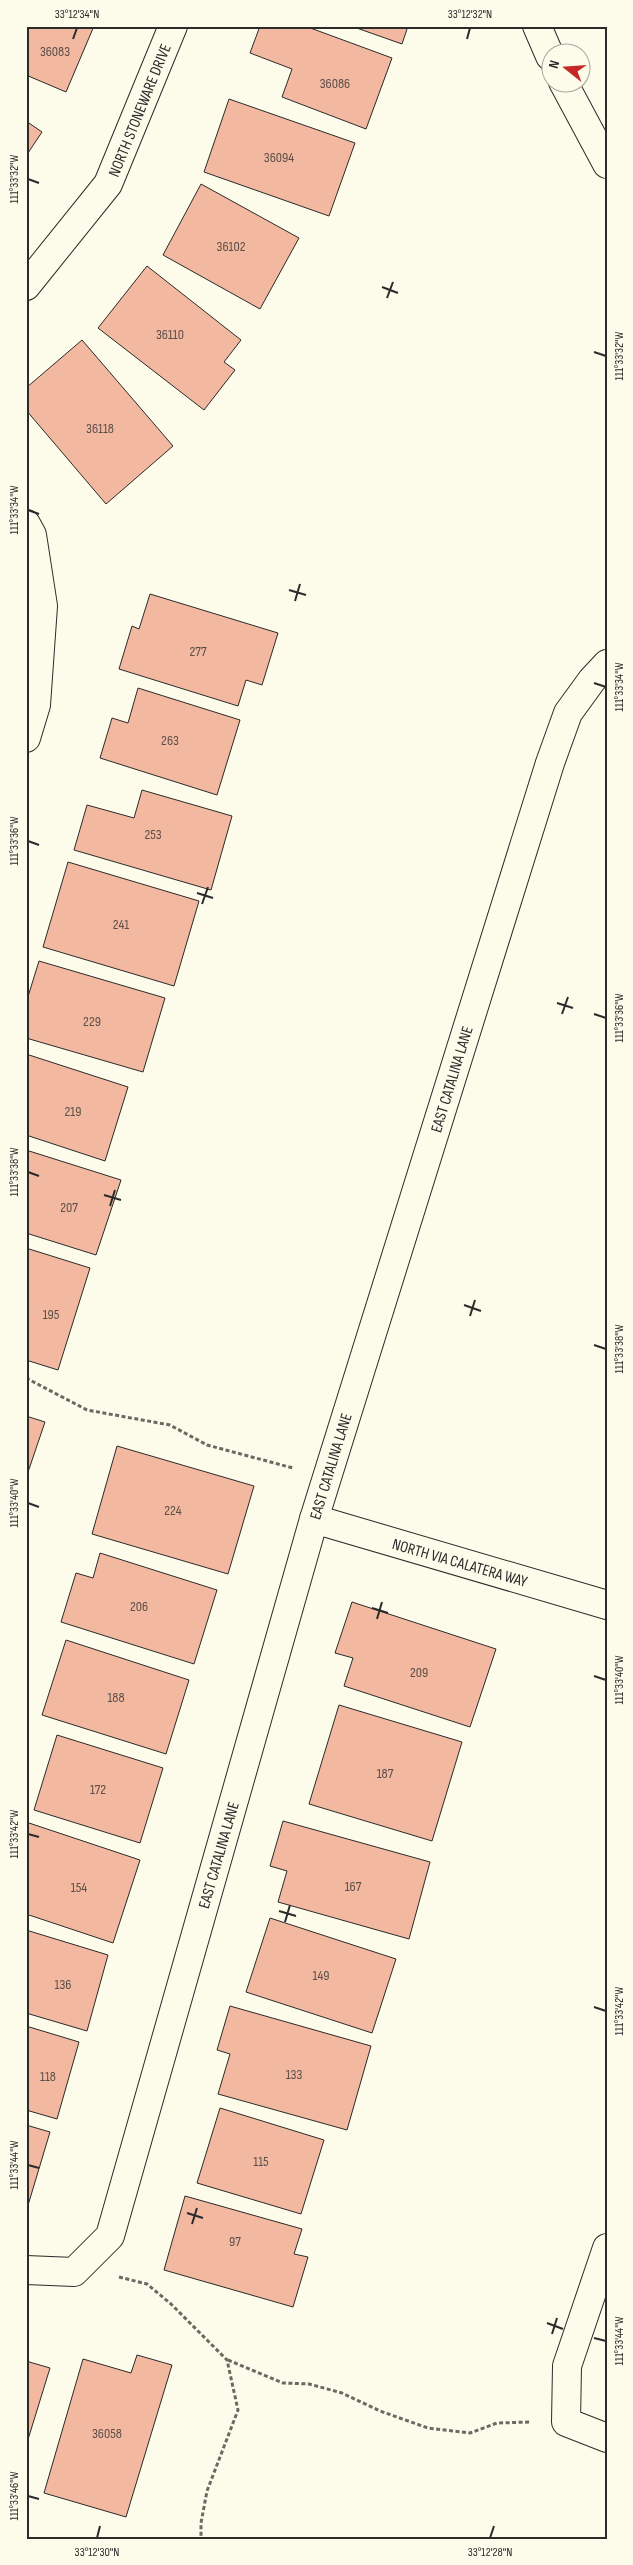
<svg xmlns="http://www.w3.org/2000/svg" width="633" height="2565" font-family="'Sofia Sans Condensed',sans-serif">
  <style>
    .building { fill: #f2b8a0; stroke: #2b2b2b }
    .lines { fill: none; stroke-linecap: round; stroke-linejoin: round }
    .minor-casing { stroke: #2b2b2b; stroke-width: 30 }
    .path { stroke: #6a6964; stroke-width: 3; stroke-dasharray: 4 2.5; stroke-linecap: butt }
    .minor { stroke: #fdfbea; stroke-width: 28 }
    .ticks { fill: none; stroke: #2b2b2b; stroke-width: 2 }
    .labels { text-anchor: middle; stroke-width: 4; stroke-linejoin: round; paint-order: stroke }
    .number-label { font-size: 14px; fill: #5d4e48 }
    .street-label { font-size: 16px; fill: #2b2b2b; stroke: #fdfbea }
    .neatline { fill: none; stroke: #2b2b2b; stroke-width: 2 }
    .ticks-label { font-size: 12px; text-anchor: middle; fill: #2b2b2b }
  </style>
  <rect width="100%" height="100%" fill="#fdfbea"/>
  <!-- building -->
  <g class="building">
    <polygon points="26,26 94,26 66,92 26,75"/>
    <polygon points="260,26 305,26 392,58 366,129 282,97 292,69 250,53"/>
    <polygon points="351,26 408,26 402,44"/>
    <polygon points="229,99 355,143 329,216 204,172"/>
    <polygon points="26,121 42,132 26,156"/>
    <polygon points="201,184 299,238 260,309 163,255"/>
    <polygon points="147,266 241,340 224,362 235,370 204,410 98,328"/>
    <polygon points="82,340 173,446 106,504 26,410 26,388"/>
    <polygon points="150,594 278,633 262,685 246,680 238,706 119,669 132,626 139,629"/>
    <polygon points="138,688 240,720 217,795 100,758 112,718 128,723"/>
    <polygon points="142,790 232,816 211,890 74,850 87,805 134,818"/>
    <polygon points="68,862 199,901 174,986 43,947"/>
    <polygon points="39,961 165,998 143,1072 26,1038 26,1003"/>
    <polygon points="26,1054 128,1087 105,1161 26,1135"/>
    <polygon points="26,1150 121,1180 96,1255 26,1233"/>
    <polygon points="26,1248 90,1268 58,1370 26,1360"/>
    <polygon points="26,1416 45,1422 26,1478"/>
    <polygon points="117,1446 254,1486 228,1574 92,1534"/>
    <polygon points="100,1553 217,1590 194,1664 61,1622 76,1573 93,1578"/>
    <polygon points="352,1602 496,1649 470,1727 344,1686 353,1658 335,1653"/>
    <polygon points="66,1640 189,1680 166,1754 42,1715"/>
    <polygon points="339,1705 462,1742 432,1841 309,1804"/>
    <polygon points="57,1735 163,1768 140,1843 34,1810"/>
    <polygon points="283,1821 430,1862 409,1939 278,1902 287,1871 270,1866"/>
    <polygon points="26,1822 140,1860 113,1943 26,1914"/>
    <polygon points="270,1918 396,1959 372,2033 246,1992"/>
    <polygon points="26,1930 108,1955 87,2031 26,2013"/>
    <polygon points="230,2006 371,2046 347,2130 218,2094 230,2054 217,2050"/>
    <polygon points="26,2026 79,2042 57,2119 26,2110"/>
    <polygon points="220,2108 324,2140 301,2214 197,2183"/>
    <polygon points="26,2125 50,2132 26,2212"/>
    <polygon points="185,2196 302,2229 294,2254 308,2257 293,2307 164,2270"/>
    <polygon points="137,2355 172,2365 126,2517 44,2493 83,2359 131,2373"/>
    <polygon points="26,2361 50,2368 26,2446"/>
  </g>
  <g class="lines">
    <defs>
      <g id="minor">
        <polyline points="537,26 550,56"/>
        <polyline points="563,82 607,164"/>
        <polyline points="26,286 108,184 173,26"/>
        <polyline points="26,524 32,535 43,606 36,705 26,738"/>
        <polyline points="314,1519 607,1605"/>
        <polyline points="607,2248 567,2366 566,2422 607,2438"/>
        <polyline points="26,2270 74,2272 110,2236 314,1519 550,763 568,713 592,680 607,664"/>
      </g>
    </defs>
    <!-- minor casing -->
    <use href="#minor" class="minor-casing"/>
    <!-- path -->
    <g class="path">
      <polyline points="26,1378 87,1410 170,1425 207,1445 293,1468"/>
      <polyline points="119,2277 147,2284 171,2304 227,2360 238,2410 207,2491 201,2523 201,2539"/>
      <polyline points="228,2360 283,2383 309,2384 342,2393 380,2411 428,2428 470,2433 497,2423 531,2422"/>
    </g>
    <!-- minor -->
    <use href="#minor" class="minor"/>
  </g>
  <!-- ticks -->
  <path class="ticks" d="M 73,39 L 77,28M 467,39 L 470,28M 28,179 L 39,183M 382,287 L 398,293M 387,298 L 393,282M 594,352 L 606,356M 28,510 L 39,514M 289,590 L 306,595M 295,601 L 300,584M 594,683 L 606,687M 28,841 L 39,845M 197,893 L 213,898M 202,904 L 208,887M 557,1003 L 573,1008M 562,1014 L 568,997M 594,1014 L 606,1018M 28,1172 L 39,1176M 104,1195 L 121,1200M 110,1206 L 115,1190M 464,1305 L 481,1311M 470,1316 L 475,1300M 594,1345 L 606,1349M 28,1503 L 39,1507M 372,1608 L 388,1613M 377,1619 L 382,1602M 594,1676 L 606,1680M 28,1834 L 39,1837M 279,1911 L 296,1916M 285,1922 L 290,1905M 594,2007 L 606,2011M 28,2165 L 39,2168M 187,2213 L 203,2218M 192,2224 L 197,2208M 547,2323 L 563,2329M 552,2334 L 557,2318M 594,2338 L 606,2341M 28,2496 L 39,2499M 97,2538 L 100,2526M 490,2538 L 494,2526"/>
  <g class="labels">
    <!-- number labels -->
    <g class="number-label">
      <text x="55" y="56">36083</text>
      <text x="335" y="88">36086</text>
      <text x="279" y="162">36094</text>
      <text x="231" y="251">36102</text>
      <text x="170" y="339">36110</text>
      <text x="100" y="433">36118</text>
      <text x="198" y="656">277</text>
      <text x="170" y="745">263</text>
      <text x="153" y="839">253</text>
      <text x="121" y="929">241</text>
      <text x="92" y="1026">229</text>
      <text x="73" y="1116">219</text>
      <text x="69" y="1212">207</text>
      <text x="51" y="1319">195</text>
      <text x="173" y="1515">224</text>
      <text x="139" y="1611">206</text>
      <text x="419" y="1677">209</text>
      <text x="116" y="1702">188</text>
      <text x="385" y="1778">187</text>
      <text x="98" y="1794">172</text>
      <text x="353" y="1891">167</text>
      <text x="79" y="1892">154</text>
      <text x="321" y="1980">149</text>
      <text x="63" y="1989">136</text>
      <text x="294" y="2079">133</text>
      <text x="48" y="2081">118</text>
      <text x="261" y="2166">115</text>
      <text x="235" y="2246">97</text>
      <text x="107" y="2438">36058</text>
    </g>
    <!-- street labels -->
    <g class="street-label">
      <text transform="translate(139 110) rotate(-68)" y="6">NORTH STONEWARE DRIVE</text>
      <text transform="translate(451 1079) rotate(-73)" y="6">EAST CATALINA LANE</text>
      <text transform="translate(330 1466) rotate(-73)" y="6">EAST CATALINA LANE</text>
      <text transform="translate(460 1562) rotate(16)" y="6">NORTH VIA CALATERA WAY</text>
      <text transform="translate(218 1855) rotate(-74)" y="6">EAST CATALINA LANE</text>
    </g>
  </g>
  <!-- border -->
  <rect width="633" height="2565" fill="none" stroke="#fdfbea" stroke-width="55"/>
  <!-- north arrow -->
  <g transform="translate(566 68) rotate(287)"><circle r="24" fill="#fdfbea" stroke="#a9a89e"/>
  <path d="M0-4L9 19L0 12L-9 19Z" fill="#c62828"/>
  <text y="-8" font-size="14" font-weight="bold" text-anchor="middle" fill="#2b2b2b">N</text>
  </g>
  <rect x="28" y="28" width="578" height="2510" class="neatline"/>
  <g class="ticks-label">
    <text x="77" y="18">33°12'34"N</text>
    <text x="470" y="18">33°12'32"N</text>
    <text transform="translate(14 179) rotate(-90)" y="4">111°33'32"W</text>
    <text transform="translate(619 356) rotate(-90)" y="4">111°33'32"W</text>
    <text transform="translate(14 510) rotate(-90)" y="4">111°33'34"W</text>
    <text transform="translate(619 687) rotate(-90)" y="4">111°33'34"W</text>
    <text transform="translate(14 841) rotate(-90)" y="4">111°33'36"W</text>
    <text transform="translate(619 1018) rotate(-90)" y="4">111°33'36"W</text>
    <text transform="translate(14 1172) rotate(-90)" y="4">111°33'38"W</text>
    <text transform="translate(619 1349) rotate(-90)" y="4">111°33'38"W</text>
    <text transform="translate(14 1503) rotate(-90)" y="4">111°33'40"W</text>
    <text transform="translate(619 1680) rotate(-90)" y="4">111°33'40"W</text>
    <text transform="translate(14 1834) rotate(-90)" y="4">111°33'42"W</text>
    <text transform="translate(619 2011) rotate(-90)" y="4">111°33'42"W</text>
    <text transform="translate(14 2165) rotate(-90)" y="4">111°33'44"W</text>
    <text transform="translate(619 2341) rotate(-90)" y="4">111°33'44"W</text>
    <text transform="translate(14 2496) rotate(-90)" y="4">111°33'46"W</text>
    <text x="97" y="2556">33°12'30"N</text>
    <text x="490" y="2556">33°12'28"N</text>
  </g>
</svg>
